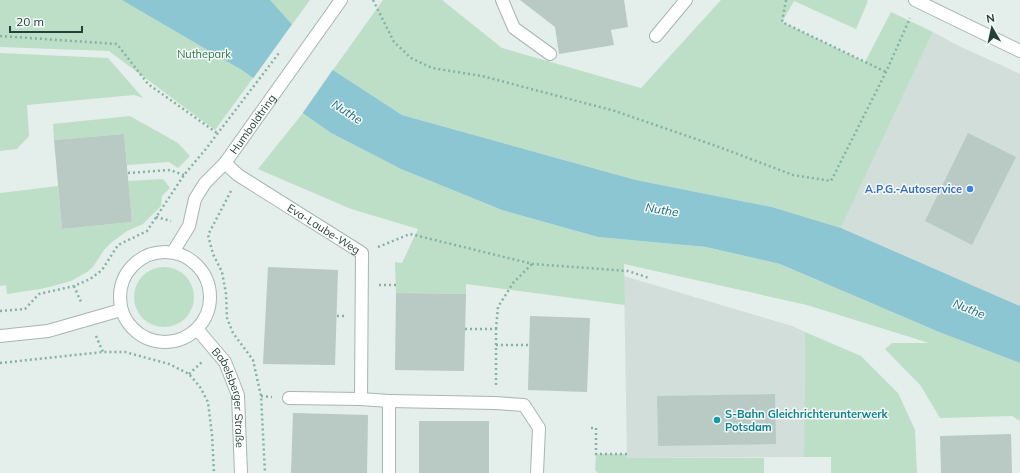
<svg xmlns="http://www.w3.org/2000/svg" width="1020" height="473" font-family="Mulish,sans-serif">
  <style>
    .built { fill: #d2ded9 }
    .green { fill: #bddfc7 }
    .water { fill: #8cc6d3 }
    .pier { fill: #e4eeea }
    .building { fill: #b9c9c3 }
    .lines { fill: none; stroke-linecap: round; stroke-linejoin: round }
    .minor-casing { stroke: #a6b6b1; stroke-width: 14 }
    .path { stroke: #84b2a5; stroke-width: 2.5; stroke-dasharray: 2 3; stroke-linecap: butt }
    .minor { stroke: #fff; stroke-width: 12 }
    .shop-dot { fill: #3f7fe0; stroke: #f5faf8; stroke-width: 1.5 }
    .culture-dot { fill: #0f9aa8; stroke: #f5faf8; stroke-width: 1.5 }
    .labels { text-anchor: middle; stroke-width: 3; stroke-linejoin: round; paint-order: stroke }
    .park-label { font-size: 11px; fill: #2c784b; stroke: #f5faf8 }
    .street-label { font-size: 11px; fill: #234039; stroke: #f5faf8 }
    .shop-label { font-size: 11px; font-weight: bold; fill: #366cbe; stroke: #f5faf8; text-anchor: end }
    .culture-label { font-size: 11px; font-weight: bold; fill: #0d838f; stroke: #f5faf8; text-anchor: start }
    .water-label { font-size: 12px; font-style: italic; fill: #1c6b7d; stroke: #f5faf8 }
  </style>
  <rect width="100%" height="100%" fill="#e4eeea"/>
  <!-- built -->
  <g class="built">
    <polygon points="933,32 957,45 1020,74 1020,306 841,228"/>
    <polygon points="624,276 792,326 805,332 804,457 627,458"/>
  </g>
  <!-- green -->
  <g class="green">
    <polygon points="0,0 310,0 215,130 109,51 0,47"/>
    <polygon points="383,0 442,0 502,48 641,88 721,0 866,0 868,1 856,29 794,1 782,22 865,62 891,12 933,32 841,228 772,207 636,180 402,115 333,70"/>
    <polygon points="0,53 108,58 143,98 134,95 27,105 29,136 17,149 0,151"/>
    <polygon points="303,113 331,133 401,169 502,210 598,237 706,247 780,264 939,332 1020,363 1020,421 1012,416 940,418 921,386 885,349 892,343 929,343 807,305 624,264 625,305 466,284 466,294 396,293 395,262 402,263 418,229 351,209 258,169"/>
    <polygon points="130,116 178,143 190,156 178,168 169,162 127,165 124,134 54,140 53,124"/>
    <polygon points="163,179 170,188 162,196 161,206 143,224 127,231 112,242 104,250 93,267 87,272 71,281 53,286 40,289 7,294 6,285 0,286 0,193 58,186 62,229 132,222 128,181"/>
    <circle cx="164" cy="297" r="30"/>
    <polygon points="805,332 861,356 898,393 915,430 917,473 831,473 831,457 804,457"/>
    <polygon points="596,454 627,454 627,458 764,458 764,473 598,473 595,470"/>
  </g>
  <!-- water -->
  <polygon class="water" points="122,0 270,0 333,70 402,115 636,180 772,207 841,228 1020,306 1020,363 939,332 780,264 706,247 598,237 502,210 401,169 331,133 242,70"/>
  <!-- pier -->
  <polygon class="pier" points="293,23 334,68 302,114 252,80"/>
  <!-- building -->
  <g class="building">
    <polygon points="520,0 624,0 628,27 611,30 614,45 559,54 555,27"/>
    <polygon points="968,133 1016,157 972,245 925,221"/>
    <polygon points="124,134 132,222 62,229 54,140"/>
    <polygon points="268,267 338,270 335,365 263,364"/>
    <polygon points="396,293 466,294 464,371 395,370"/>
    <polygon points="530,316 590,318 587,392 528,390"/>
    <polygon points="775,394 776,444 658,446 657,396"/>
    <polygon points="293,413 368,415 367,473 291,473"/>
    <rect x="419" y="421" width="70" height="52"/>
    <polygon points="1011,434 1012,473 941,473 940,436"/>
  </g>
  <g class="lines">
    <defs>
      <g id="minor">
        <polyline points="502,0 514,28 550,54"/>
        <polyline points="915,0 1020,51"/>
        <polyline points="656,36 686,0"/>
        <path id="s1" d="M 225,163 L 238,175 L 362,253 L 361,399 L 389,401 L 389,473"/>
        <circle cx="165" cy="297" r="45"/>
        <path id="s2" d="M 173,252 L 189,226 L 195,199 L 205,183 L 225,163 L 341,0"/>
        <path id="s3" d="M 197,329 L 225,362 L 238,395 L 241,473"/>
        <polyline points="0,336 48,331 121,310"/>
        <polyline points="289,398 361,399"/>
        <polyline points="389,401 495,403 524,405 539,428 537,473"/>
      </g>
    </defs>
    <!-- minor casing -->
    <use href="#minor" class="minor-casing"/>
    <!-- path -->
    <g class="path">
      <polyline points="373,0 394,42 411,58 432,68 482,76 615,111 719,147 793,175 831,181 886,72 910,18"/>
      <polyline points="786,0 782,22 886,72"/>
      <polyline points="0,36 117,44 148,84 217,133"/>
      <polyline points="128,173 170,170 184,175"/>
      <polyline points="231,191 208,235 213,254 222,272 226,294 227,318 233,333 253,360 261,396 265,473"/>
      <polyline points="156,217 171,221"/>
      <polyline points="378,247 410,234 533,264 628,271 649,278"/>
      <polyline points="379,285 396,285"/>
      <polyline points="74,286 81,302"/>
      <polyline points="0,311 25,309 39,294 74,286 90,279 102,270 118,245 147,231 184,175 205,150 279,53"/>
      <polyline points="337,316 344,316"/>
      <polyline points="465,329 496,329 496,385"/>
      <polyline points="496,329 498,307 513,283 532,264"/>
      <polyline points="96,336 103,352"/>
      <polyline points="496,345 529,345"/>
      <polyline points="0,363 103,352 125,352 169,364 189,374 200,387 208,402 212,435 214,473"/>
      <polyline points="189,374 202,362"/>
      <polyline points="261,396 272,397"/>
      <polyline points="591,428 596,428 596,454 627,454"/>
    </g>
    <!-- minor -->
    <use href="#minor" class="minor"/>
  </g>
  <!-- markers -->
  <circle class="shop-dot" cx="970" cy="189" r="4"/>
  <circle class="culture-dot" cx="717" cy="420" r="4"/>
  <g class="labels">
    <!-- park labels -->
    <g class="park-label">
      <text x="204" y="58">Nuthepark</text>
    </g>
    <!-- street labels -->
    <g class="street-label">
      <text dy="4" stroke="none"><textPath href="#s2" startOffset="153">Humboldtring</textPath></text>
      <text dy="4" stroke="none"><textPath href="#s1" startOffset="119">Eva-Laube-Weg</textPath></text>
      <text dy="4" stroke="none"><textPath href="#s3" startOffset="79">Babelsberger Straße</textPath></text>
    </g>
    <!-- shop labels -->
    <g class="shop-label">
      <text x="962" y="193">A.P.G.-Autoservice</text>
    </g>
    <!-- culture labels -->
    <g class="culture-label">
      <text x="725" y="418">S-Bahn Gleichrichterunterwerk<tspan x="725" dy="13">Potsdam</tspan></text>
    </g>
    <!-- water labels -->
    <g class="water-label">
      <text transform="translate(347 112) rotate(33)" y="4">Nuthe</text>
      <text transform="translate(662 210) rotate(9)" y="4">Nuthe</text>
      <text transform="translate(969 309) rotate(22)" y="4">Nuthe</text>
    </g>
  </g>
  <!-- north arrow -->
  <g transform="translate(992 28) rotate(351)" stroke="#f5faf8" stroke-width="3" paint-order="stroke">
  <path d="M0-3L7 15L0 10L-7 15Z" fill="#234039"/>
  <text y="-6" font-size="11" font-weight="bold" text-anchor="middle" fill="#234039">N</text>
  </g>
  <!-- scale -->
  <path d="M10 26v6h72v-6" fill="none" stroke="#234039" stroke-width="2"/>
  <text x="16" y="26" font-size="12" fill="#234039" stroke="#f5faf8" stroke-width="3" paint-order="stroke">20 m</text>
</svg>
